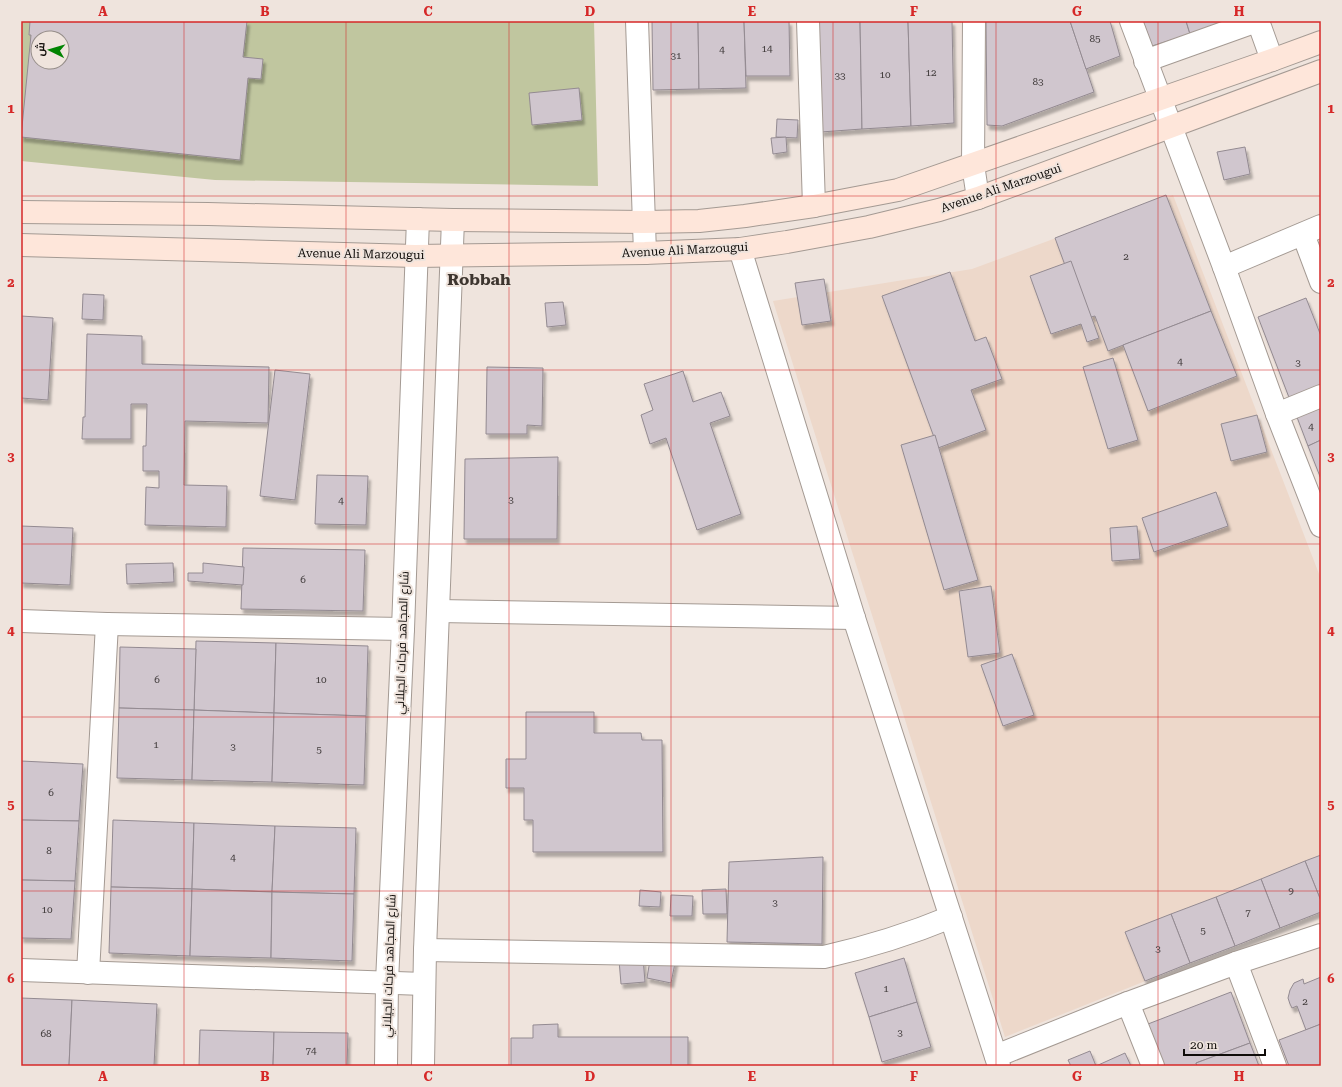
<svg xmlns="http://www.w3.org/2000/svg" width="1342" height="1087" font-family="'Roboto Serif',Cairo,serif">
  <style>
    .education { fill: #edd8ca }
    .green { fill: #c0c69f; fill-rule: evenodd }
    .building { fill: #d0c6ce; stroke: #938a91; fill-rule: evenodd; filter: url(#shadow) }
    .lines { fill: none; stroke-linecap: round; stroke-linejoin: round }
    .minor-casing { stroke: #a49a93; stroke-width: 24 }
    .tertiary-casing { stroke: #a49a93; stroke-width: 24 }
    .secondary-casing { stroke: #a49a93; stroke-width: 24 }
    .minor { stroke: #fff; stroke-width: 22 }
    .tertiary { stroke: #fff; stroke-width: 22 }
    .secondary { stroke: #fee6da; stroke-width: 22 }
    .grid { fill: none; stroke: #d62828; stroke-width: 1; stroke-opacity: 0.55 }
    .labels { text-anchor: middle; stroke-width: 4; stroke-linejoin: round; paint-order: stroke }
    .number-label { font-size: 10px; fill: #403b3b }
    .street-label { font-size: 12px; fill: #100d0a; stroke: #efe4dd }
    .district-label { font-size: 16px; font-weight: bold; fill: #3d352f; stroke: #efe4dd }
    .neatline { fill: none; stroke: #d62828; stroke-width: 1.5 }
    .grid-label { font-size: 13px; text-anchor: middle; font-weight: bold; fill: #d62828 }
  </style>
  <defs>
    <filter id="shadow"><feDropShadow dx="2.5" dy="4.5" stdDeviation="1" flood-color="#0004"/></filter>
  </defs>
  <rect width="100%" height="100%" fill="#efe4dd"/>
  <!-- education -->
  <polygon class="education" points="1173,195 1321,579 1321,911 1005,1037 773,301 972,269"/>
  <!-- green -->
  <path class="green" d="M 21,21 L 594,21 L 598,186 L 215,180 L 21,161 ZM 38,38 L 62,38 L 62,62 L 38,62 Z"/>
  <!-- building -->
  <g class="building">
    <path d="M 30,21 L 247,21 L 243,57 L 263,59 L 261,79 L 248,78 L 240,160 L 21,137 L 31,35 L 29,35 ZM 38,38 L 62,38 L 62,62 L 38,62 Z"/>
    <polygon points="652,21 698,21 699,89 653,90"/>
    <polygon points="698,21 744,21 746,88 699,89"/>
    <polygon points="744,21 789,21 790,76 746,76"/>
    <polygon points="819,21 860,21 862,129 821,132"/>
    <polygon points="860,21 908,21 911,126 862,129"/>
    <polygon points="908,21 952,21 954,123 911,126"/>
    <polygon points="986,21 1070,21 1094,92 1002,126 987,125"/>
    <polygon points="1070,21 1110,21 1120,56 1086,69"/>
    <polygon points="1143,21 1186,21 1190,34 1152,46"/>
    <polygon points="1186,21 1228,21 1190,34"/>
    <polygon points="579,88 582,120 532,125 529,93"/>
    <polygon points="777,119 798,120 797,138 776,137"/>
    <polygon points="786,137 787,152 773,154 771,138"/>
    <polygon points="1245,147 1250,174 1224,180 1217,152"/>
    <polygon points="1166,195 1211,311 1108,351 1095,316 1091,317 1073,275 1069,276 1055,238"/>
    <polygon points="1071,261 1099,338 1087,342 1081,324 1051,334 1030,276"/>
    <polygon points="950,272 975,341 986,337 1002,379 971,390 986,430 938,448 882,296"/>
    <polygon points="824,279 831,321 802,325 795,283"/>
    <polygon points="83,294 104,295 103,320 82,319"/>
    <polygon points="1306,298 1321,336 1321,388 1290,400 1258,317"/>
    <polygon points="563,302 566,325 547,327 545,303"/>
    <polygon points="1211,311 1237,376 1148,411 1123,345"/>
    <polygon points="21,316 53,318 48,400 21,398"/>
    <polygon points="87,334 142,336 142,364 269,367 268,423 185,421 184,485 227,486 226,527 145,525 146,487 159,488 159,471 143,471 143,446 146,446 147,404 131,404 131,439 82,439 83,417 85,417"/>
    <polygon points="1113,358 1138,440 1108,449 1083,367"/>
    <polygon points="487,367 543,368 542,426 527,425 527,434 486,434"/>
    <polygon points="275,370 310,374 295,500 260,496"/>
    <polygon points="683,371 693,402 721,392 730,416 710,423 741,514 697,530 666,438 650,444 641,415 653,410 644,384"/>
    <polygon points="1321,401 1321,440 1308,446 1295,412"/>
    <polygon points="1257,415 1267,452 1231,461 1221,424"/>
    <polygon points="935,435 978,580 944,590 901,445"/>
    <polygon points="1321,440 1321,479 1308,446"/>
    <polygon points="558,457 557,539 464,539 465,459"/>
    <polygon points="317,475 368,476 366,525 315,524"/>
    <polygon points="1216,492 1228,526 1154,552 1142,518"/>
    <polygon points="21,526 73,528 70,585 21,583"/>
    <polygon points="1137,526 1140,559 1112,561 1110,528"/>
    <polygon points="243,548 365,550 363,611 241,609"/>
    <polygon points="173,563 174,582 127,584 126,564"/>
    <polygon points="203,563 244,567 243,585 188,581 188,573 203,573"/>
    <polygon points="991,586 1000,653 968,657 959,591"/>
    <polygon points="196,641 276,643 274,713 194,710"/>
    <polygon points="276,643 368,646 366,716 274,713"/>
    <polygon points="120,647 196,649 194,710 119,708"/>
    <polygon points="1012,654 1034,715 1003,726 981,665"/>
    <polygon points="119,708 194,710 192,780 117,778"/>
    <polygon points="194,710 274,713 272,782 192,780"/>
    <polygon points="526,712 594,712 594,733 641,733 642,740 662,740 663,852 533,852 533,820 524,820 524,788 506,788 506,759 526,759"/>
    <polygon points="274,713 366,716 364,785 272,782"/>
    <polygon points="21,761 83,764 79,821 21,820"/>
    <polygon points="21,820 79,821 75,881 21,880"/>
    <polygon points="113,820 194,823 192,889 111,887"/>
    <polygon points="194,823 275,826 272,892 192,889"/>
    <polygon points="275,826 356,828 354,894 272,892"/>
    <polygon points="1321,855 1321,901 1305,861"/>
    <polygon points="823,857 822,944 727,942 729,862"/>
    <polygon points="1305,861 1321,901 1321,912 1280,928 1261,879"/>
    <polygon points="1261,879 1280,928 1235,946 1216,897"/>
    <polygon points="21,880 75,881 71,939 21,938"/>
    <polygon points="111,887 192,889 190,956 109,953"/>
    <polygon points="192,889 272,892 271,958 190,956"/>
    <polygon points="726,889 727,914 703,914 702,890"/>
    <polygon points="640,890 661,892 660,907 639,906"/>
    <polygon points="272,892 354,894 352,961 271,958"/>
    <polygon points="671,895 693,896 692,916 670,916"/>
    <polygon points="1216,897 1235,946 1190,963 1171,914"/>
    <polygon points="1171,914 1190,963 1145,981 1125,932"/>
    <polygon points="651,954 676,958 671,983 647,978"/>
    <polygon points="643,958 645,982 621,984 619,960"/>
    <polygon points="904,958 917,1002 869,1017 855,973"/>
    <polygon points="1321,977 1321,1024 1306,1030 1297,1006 1292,1008 1290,1004 1288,998 1290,990 1294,983 1303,979 1304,984"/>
    <polygon points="1231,992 1250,1043 1196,1063 1197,1066 1164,1066 1148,1024"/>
    <polygon points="21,998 72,1000 69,1066 21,1066"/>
    <polygon points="72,1000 157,1004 154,1066 69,1066"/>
    <polygon points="917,1002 931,1047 882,1062 869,1017"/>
    <polygon points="558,1024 558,1037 688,1037 688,1066 511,1066 511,1038 533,1038 533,1025"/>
    <polygon points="1321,1024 1321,1066 1289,1066 1279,1040"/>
    <polygon points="200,1030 274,1032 273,1066 199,1066"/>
    <polygon points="274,1032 348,1033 347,1066 273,1066"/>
    <polygon points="1250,1043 1259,1066 1197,1066 1196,1063"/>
    <polygon points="1090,1051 1096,1066 1125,1053 1131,1066 1071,1066 1068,1060"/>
  </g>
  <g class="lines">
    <defs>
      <g id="minor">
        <polyline points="637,21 645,253"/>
        <polyline points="808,21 814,206"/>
        <polyline points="974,21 973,165 978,198"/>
        <polyline points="1131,21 1224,267 1277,414 1321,526"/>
        <polyline points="1258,21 1272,60"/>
        <polyline points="1145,61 1257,21"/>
        <polyline points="1303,234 1321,282"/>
        <polyline points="740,249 854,618 999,1066"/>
        <polyline points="1224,267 1321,226"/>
        <polyline points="1277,414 1321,396"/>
        <polyline points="439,611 854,618"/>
        <polyline points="21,621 107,624 403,629"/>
        <path d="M 425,950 L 824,957 C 868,947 910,934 951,917"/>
        <polyline points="1236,963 1275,1066"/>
        <polyline points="21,970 424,984"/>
        <polyline points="88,973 107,624"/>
        <polyline points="1128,1003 1153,1066"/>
        <polyline points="996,1056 1128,1003 1236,963 1321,935"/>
      </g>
      <g id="tertiary">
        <polyline points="386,1066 387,982 403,629 418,219"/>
        <polyline points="423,1066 425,950 453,220"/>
      </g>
      <g id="secondary">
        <polyline points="21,212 208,214 453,220 644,222 699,221 745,216 814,206 898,190 1272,60 1321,42"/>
        <polyline points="21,245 415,256 645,253 740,249 787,242 869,227 939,210 978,198 1321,71"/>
      </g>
    </defs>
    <!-- minor casing -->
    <use href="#minor" class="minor-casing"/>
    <!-- tertiary casing -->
    <use href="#tertiary" class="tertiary-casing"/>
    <!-- secondary casing -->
    <use href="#secondary" class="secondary-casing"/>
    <!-- minor -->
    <use href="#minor" class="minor"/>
    <!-- tertiary -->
    <use href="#tertiary" class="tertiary"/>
    <!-- secondary -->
    <use href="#secondary" class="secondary"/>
  </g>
  <!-- grid -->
  <path class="grid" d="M 184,21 L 184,1066M 346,21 L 346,1066M 509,21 L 509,1066M 671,21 L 671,1066M 833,21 L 833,1066M 996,21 L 996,1066M 1158,21 L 1158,1066M 21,196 L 1321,196M 21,370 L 1321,370M 21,544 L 1321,544M 21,717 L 1321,717M 21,891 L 1321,891"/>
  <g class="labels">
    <!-- number labels -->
    <g class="number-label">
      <text x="1095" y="42">85</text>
      <text x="767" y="52">14</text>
      <text x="722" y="53">4</text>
      <text x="676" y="59">31</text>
      <text x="931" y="76">12</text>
      <text x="885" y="78">10</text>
      <text x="840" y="79">33</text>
      <text x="1038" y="85">83</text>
      <text x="1126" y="260">2</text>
      <text x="1180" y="365">4</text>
      <text x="1298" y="366">3</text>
      <text x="1311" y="430">4</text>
      <text x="511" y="503">3</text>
      <text x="341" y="504">4</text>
      <text x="303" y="583">6</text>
      <text x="157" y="683">6</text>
      <text x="321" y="683">10</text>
      <text x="156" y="748">1</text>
      <text x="233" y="750">3</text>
      <text x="319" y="753">5</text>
      <text x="51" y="796">6</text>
      <text x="49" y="854">8</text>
      <text x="233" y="861">4</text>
      <text x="1291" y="894">9</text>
      <text x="775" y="906">3</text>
      <text x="47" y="913">10</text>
      <text x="1248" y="916">7</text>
      <text x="1203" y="934">5</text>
      <text x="1158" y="952">3</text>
      <text x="886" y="992">1</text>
      <text x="1305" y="1005">2</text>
      <text x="900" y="1036">3</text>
      <text x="46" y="1037">68</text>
      <text x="311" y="1054">74</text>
    </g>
    <!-- street labels -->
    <g class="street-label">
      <text transform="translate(1001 188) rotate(-19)" y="4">Avenue Ali Marzougui</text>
      <text transform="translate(685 250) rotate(-3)" y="4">Avenue Ali Marzougui</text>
      <text transform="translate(361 254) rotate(1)" y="4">Avenue Ali Marzougui</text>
      <text transform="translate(402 643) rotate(-88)" y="4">شارع المجاهد فرحات الجيلاني</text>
      <text transform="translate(389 966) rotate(-88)" y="4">شارع المجاهد فرحات الجيلاني</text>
    </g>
    <!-- district labels -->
    <g class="district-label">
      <text x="479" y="285">Robbah</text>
    </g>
  </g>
  <!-- border -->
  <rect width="1342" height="1087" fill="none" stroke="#efe4dd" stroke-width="44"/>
  <!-- north arrow -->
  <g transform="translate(50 50) rotate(275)"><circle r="19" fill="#efe4dd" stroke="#968e89"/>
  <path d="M0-3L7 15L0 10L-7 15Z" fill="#018401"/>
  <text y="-6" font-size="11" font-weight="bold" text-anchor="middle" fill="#100d0a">ش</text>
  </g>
  <!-- scale -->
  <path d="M1184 1049v6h81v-6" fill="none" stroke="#100d0a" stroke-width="2"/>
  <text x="1190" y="1049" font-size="12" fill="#100d0a" stroke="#efe4dd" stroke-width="3" paint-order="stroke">20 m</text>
  <rect x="22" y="22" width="1298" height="1043" class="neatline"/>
  <g class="grid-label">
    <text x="103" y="16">A</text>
    <text x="265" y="16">B</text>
    <text x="428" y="16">C</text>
    <text x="590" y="16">D</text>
    <text x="752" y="16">E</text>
    <text x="914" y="16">F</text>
    <text x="1077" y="16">G</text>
    <text x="1239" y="16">H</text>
    <text x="11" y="113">1</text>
    <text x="1331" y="113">1</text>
    <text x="11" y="287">2</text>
    <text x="1331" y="287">2</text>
    <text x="11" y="461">3</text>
    <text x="1331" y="461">3</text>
    <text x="11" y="635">4</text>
    <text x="1331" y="635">4</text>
    <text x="11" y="809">5</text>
    <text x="1331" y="809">5</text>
    <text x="11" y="983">6</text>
    <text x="1331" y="983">6</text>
    <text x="103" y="1081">A</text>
    <text x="265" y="1081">B</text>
    <text x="428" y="1081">C</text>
    <text x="590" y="1081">D</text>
    <text x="752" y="1081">E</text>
    <text x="914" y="1081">F</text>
    <text x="1077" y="1081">G</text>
    <text x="1239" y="1081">H</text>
  </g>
</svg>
